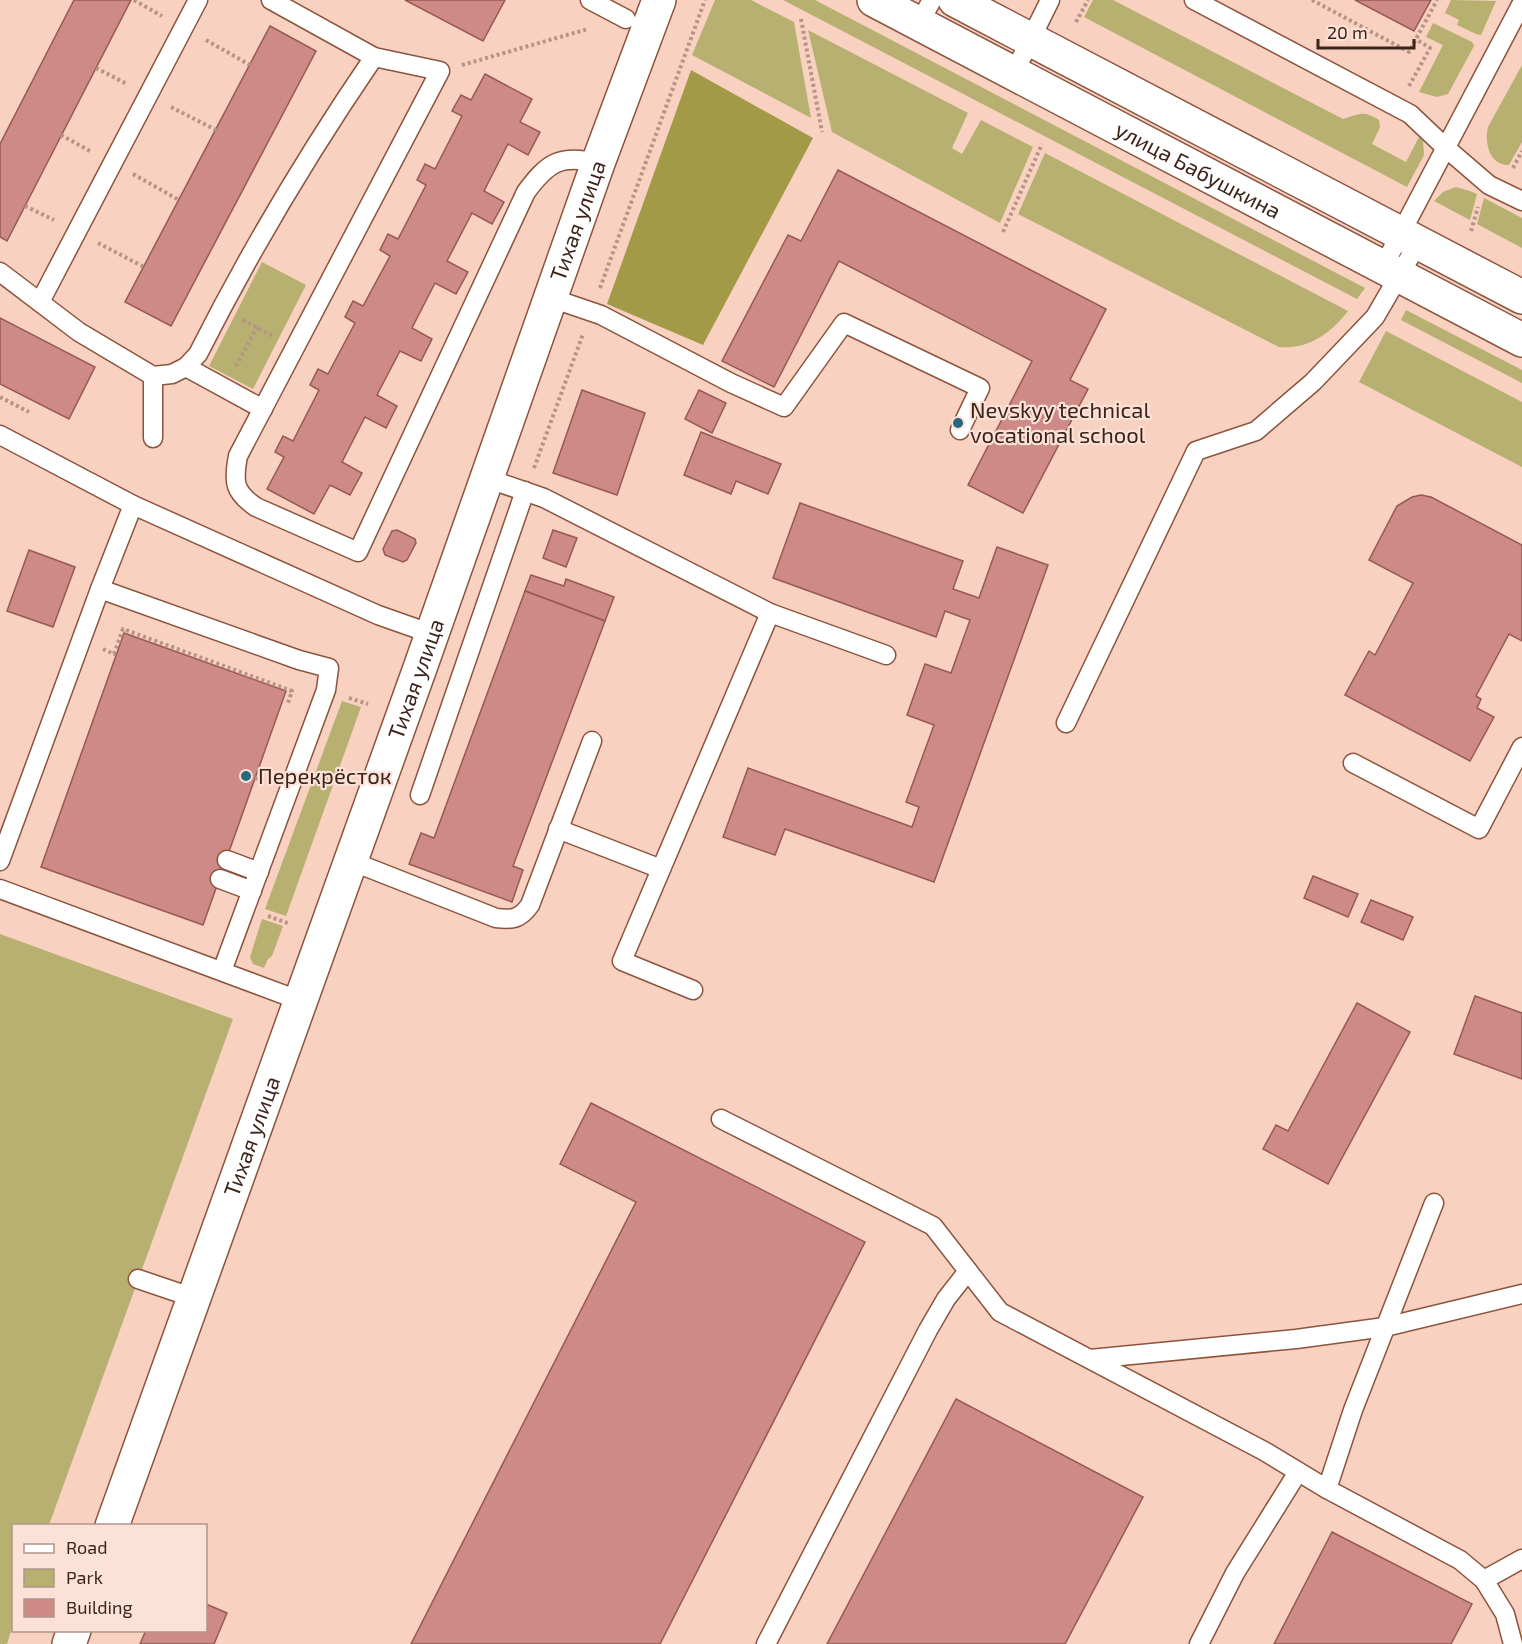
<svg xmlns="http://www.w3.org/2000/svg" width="1522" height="1644" font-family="'Exo 2',sans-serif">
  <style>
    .green { fill: #b7b070 }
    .forest { fill: #a39a48 }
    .building { fill: #cd8a87; stroke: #975956; stroke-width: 1.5 }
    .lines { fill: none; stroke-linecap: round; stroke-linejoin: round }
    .service-casing { stroke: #8b543d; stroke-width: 21 }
    .minor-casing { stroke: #8b543d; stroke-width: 36 }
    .secondary-casing { stroke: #8b543d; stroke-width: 36 }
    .path { stroke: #b69486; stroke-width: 4; stroke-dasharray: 3 3; stroke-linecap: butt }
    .service { stroke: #fff; stroke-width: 18 }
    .minor { stroke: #fff; stroke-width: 33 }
    .secondary { stroke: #fff; stroke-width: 33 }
    .poi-dot { fill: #28687c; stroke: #fce1d6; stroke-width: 2 }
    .labels { text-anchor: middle; stroke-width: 4.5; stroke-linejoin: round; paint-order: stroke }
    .street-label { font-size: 22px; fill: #3d241a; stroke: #fce1d6 }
    .poi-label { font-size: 22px; fill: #3d241a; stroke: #fce1d6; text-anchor: start }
  </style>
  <rect width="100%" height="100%" fill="#f8d1c1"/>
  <!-- green -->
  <g class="green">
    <polygon points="715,0 751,0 794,22 811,118 692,55"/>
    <polygon points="783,0 815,0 1365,288 1357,299"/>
    <path d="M 1093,0 L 1113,0 L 1343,119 C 1360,114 1363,110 1379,120 L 1380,127 L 1372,144 L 1406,162 L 1419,137 L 1423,141 L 1424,155 L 1407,187 L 1084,17 Z"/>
    <polygon points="1451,0 1496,1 1481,35 1476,34 1457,25 1459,20 1445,13"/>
    <polygon points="1433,23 1472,42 1474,46 1448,94 1437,97 1419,92 1443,45 1426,37"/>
    <polygon points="808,30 968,113 952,148 962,154 981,120 1033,147 1000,223 832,132"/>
    <path d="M 1522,65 L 1522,142 L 1509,165 C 1490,166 1484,143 1488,127 Z"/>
    <path d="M 1045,153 L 1348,311 C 1331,333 1308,350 1279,347 L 1018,214 Z"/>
    <polygon points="1456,187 1470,191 1477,194 1470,220 1434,201 1443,192"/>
    <polygon points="1484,198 1522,218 1522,248 1477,224"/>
    <polygon points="262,262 306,285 253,389 209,366"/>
    <polygon points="1406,310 1522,370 1522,383 1401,320"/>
    <polygon points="1386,331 1522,402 1522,467 1359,382"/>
    <polygon points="342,701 361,707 286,916 265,909"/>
    <polygon points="262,919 283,926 272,956 268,959 264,968 253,964 250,957"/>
    <polygon points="0,934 233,1019 49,1525 14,1526 13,1625 7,1644 0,1644"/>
  </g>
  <!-- forest -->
  <polygon class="forest" points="691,70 813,138 703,345 607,304"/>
  <!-- building -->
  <g class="building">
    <polygon points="74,0 131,0 7,241 0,237 0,144"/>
    <polygon points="405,0 505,0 483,41"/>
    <polygon points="1355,0 1431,0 1414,31"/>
    <polygon points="270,26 316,51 171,326 125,302"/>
    <polygon points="485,74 532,99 520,122 540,132 528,155 508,144 484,191 504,202 492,224 472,213 447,261 468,272 456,294 435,283 412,328 432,339 421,361 400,351 377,395 397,406 386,428 365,417 342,462 362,473 350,495 330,485 314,514 267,489 284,457 275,452 283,436 293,441 319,390 310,385 318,369 328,374 355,323 345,317 353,301 363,306 390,256 380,250 388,234 398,239 426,185 417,180 425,164 435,169 462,116 452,111 461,95 471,100"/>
    <polygon points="838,170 1106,309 1070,380 1088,389 1023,513 968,485 1032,361 839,261 774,387 722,361 788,235 801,241"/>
    <polygon points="0,318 95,367 69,419 0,384"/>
    <polygon points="582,390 645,413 617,495 553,473"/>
    <polygon points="699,390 726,403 712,433 685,419"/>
    <polygon points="701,432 781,464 768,494 736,481 731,494 684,475"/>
    <polygon points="1421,495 1431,497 1522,545 1522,641 1509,634 1476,696 1481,699 1477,708 1494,717 1470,761 1345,695 1369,651 1375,655 1413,583 1369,560 1397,506 1412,497"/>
    <polygon points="800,503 963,561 953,589 979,598 997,547 1048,565 934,882 785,829 775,855 723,837 748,768 912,827 919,807 906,802 934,725 907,715 925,664 951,673 970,620 945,611 936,637 773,578"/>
    <polygon points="397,530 415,539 416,543 407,560 403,562 385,555 383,549 392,531"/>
    <polygon points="553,530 577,538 566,567 543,558"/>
    <polygon points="29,550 75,567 53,627 7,611"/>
    <polygon points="531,575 564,586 566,579 614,597 605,621 525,591"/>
    <polygon points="525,591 605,621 513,866 523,870 512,902 409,864 421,833 434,838"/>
    <polygon points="124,633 286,691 203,925 41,867"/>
    <polygon points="1313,876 1358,894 1348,917 1304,898"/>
    <polygon points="1371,900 1413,917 1403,940 1361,922"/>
    <polygon points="1475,996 1522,1013 1522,1079 1454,1054"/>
    <polygon points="1357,1003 1410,1032 1328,1184 1263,1149 1276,1125 1288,1131"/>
    <polygon points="591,1103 865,1242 660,1644 411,1644 636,1202 560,1164"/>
    <polygon points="956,1399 1143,1497 1065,1644 827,1644"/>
    <polygon points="1332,1532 1472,1604 1451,1644 1274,1644"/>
    <polygon points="206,1604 227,1613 214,1644 140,1644 146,1630 206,1630"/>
  </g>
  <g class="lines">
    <defs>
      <g id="service">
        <path d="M 271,0 L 374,57 L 440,71 L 238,456 C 233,482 234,492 256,507 L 358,552 L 526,192 C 548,162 561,154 598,163"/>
        <polyline points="590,0 626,19"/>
        <polyline points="1194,0 1410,114 1446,148 1489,185 1522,201"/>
        <polyline points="919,23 932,0"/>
        <polyline points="1014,73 1050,0"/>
        <polyline points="1383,267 1522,3"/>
        <path d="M 0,272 L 79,332 L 153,376 L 172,374 L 186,367 L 198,354 C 250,251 309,152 374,57"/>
        <polyline points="551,298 601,315 731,383 784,407 844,323 980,388 960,430"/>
        <polyline points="40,302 198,0"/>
        <polyline points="186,367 263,409"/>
        <polyline points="153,376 153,438"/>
        <polyline points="0,435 133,505 100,589"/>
        <polyline points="486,478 544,498 770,613 886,655"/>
        <polyline points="133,505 378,615 432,634"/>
        <polyline points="1066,723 1196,451 1256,431 1313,382 1375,317 1418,243"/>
        <polyline points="1353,763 1479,829 1522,747"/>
        <polyline points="420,795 525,491"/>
        <polyline points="558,829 661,869"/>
        <polyline points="227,860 259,872"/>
        <polyline points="0,861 100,589 299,660 329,668 326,690 222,971"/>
        <path d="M 351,861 L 496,918 C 513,920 520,919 530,905 L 592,741"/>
        <polyline points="220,879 252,891"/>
        <polyline points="0,889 301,1001"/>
        <polyline points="693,990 622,961 770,613"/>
        <polyline points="721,1119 933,1226 1000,1312 1264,1451 1327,1489 1460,1560 1484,1580 1505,1614 1513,1644"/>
        <polyline points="138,1279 194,1298"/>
        <polyline points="1090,1359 1296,1339 1385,1327 1522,1294"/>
        <polyline points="1327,1489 1353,1410 1434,1203"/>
        <polyline points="1484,1580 1522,1559"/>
        <polyline points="766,1644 928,1330 946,1299 968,1271"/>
        <polyline points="1199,1644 1235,1573 1298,1472"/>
      </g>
      <g id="minor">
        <path id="s1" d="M 112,1526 L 420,668 L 598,163 L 659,0"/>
        <polyline points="69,1644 74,1630"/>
      </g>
      <g id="secondary">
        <path id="s2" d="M 874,0 L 1522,340"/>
        <polyline points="955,0 1522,297"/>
      </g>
    </defs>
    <!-- service casing -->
    <use href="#service" class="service-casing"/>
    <!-- minor casing -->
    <use href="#minor" class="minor-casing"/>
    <!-- secondary casing -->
    <use href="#secondary" class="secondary-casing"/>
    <!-- path -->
    <g class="path">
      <polyline points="134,0 162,16"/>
      <polyline points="1312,0 1409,52 1437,0"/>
      <polyline points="801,19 822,132"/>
      <polyline points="1076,22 1088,0"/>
      <polyline points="206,40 250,65"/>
      <polyline points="462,65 588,29"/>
      <polyline points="96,68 127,84"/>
      <polyline points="1409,86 1430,48 1417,40"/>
      <polyline points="171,107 216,130"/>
      <polyline points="61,135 90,151"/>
      <polyline points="1513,168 1522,151"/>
      <polyline points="133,174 179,200"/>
      <polyline points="25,206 54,220"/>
      <polyline points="1471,231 1478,207"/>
      <polyline points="1003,232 1042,144"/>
      <polyline points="98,243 144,267"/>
      <polyline points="600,288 705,0"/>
      <polyline points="243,320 273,336"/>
      <polyline points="236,366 257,327"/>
      <polyline points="0,397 29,412"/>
      <polyline points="534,468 583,334"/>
      <polyline points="103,649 114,654 123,629 292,691 288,703"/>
      <polyline points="349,698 368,704"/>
      <polyline points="255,778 266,782"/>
      <polyline points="268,916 290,924"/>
    </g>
    <!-- service -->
    <use href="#service" class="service"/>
    <!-- minor -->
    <use href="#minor" class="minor"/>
    <!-- secondary -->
    <use href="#secondary" class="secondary"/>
  </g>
  <!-- markers -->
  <g class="poi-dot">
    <circle cx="958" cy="423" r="6"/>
    <circle cx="246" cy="776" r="6"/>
  </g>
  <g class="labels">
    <!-- street labels -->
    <g class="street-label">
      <text dy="8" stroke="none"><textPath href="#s2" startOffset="366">улица Бабушкина</textPath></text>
      <text dy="8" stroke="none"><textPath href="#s1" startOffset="1386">Тихая улица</textPath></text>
      <text dy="8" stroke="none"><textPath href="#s1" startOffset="900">Тихая улица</textPath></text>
      <text dy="8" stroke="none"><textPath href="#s1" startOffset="414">Тихая улица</textPath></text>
    </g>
    <!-- poi labels -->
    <g class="poi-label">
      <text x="970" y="418">Nevskyy technical<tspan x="970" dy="25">vocational school</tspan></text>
      <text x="258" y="784">Перекрёсток</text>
    </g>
  </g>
  <!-- legend -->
  <rect x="12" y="1524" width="195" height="108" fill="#fce1d6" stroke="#b0958b" stroke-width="1.5"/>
  <rect x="24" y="1544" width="30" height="9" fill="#ffffff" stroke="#b0958b" stroke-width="1.5"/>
  <text x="66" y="1554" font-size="18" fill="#3d241a">Road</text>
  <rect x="24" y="1569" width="30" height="18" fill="#b7b070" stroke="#b0958b" stroke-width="1.5"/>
  <text x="66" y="1584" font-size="18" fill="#3d241a">Park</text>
  <rect x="24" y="1599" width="30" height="18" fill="#cd8a87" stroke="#b0958b" stroke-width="1.5"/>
  <text x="66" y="1614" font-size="18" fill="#3d241a">Building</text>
  <!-- scale -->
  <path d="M1318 39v9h96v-9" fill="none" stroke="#3d241a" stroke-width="3"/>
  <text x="1327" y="39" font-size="18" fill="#3d241a" stroke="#fce1d6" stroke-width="4.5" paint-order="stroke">20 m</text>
</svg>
